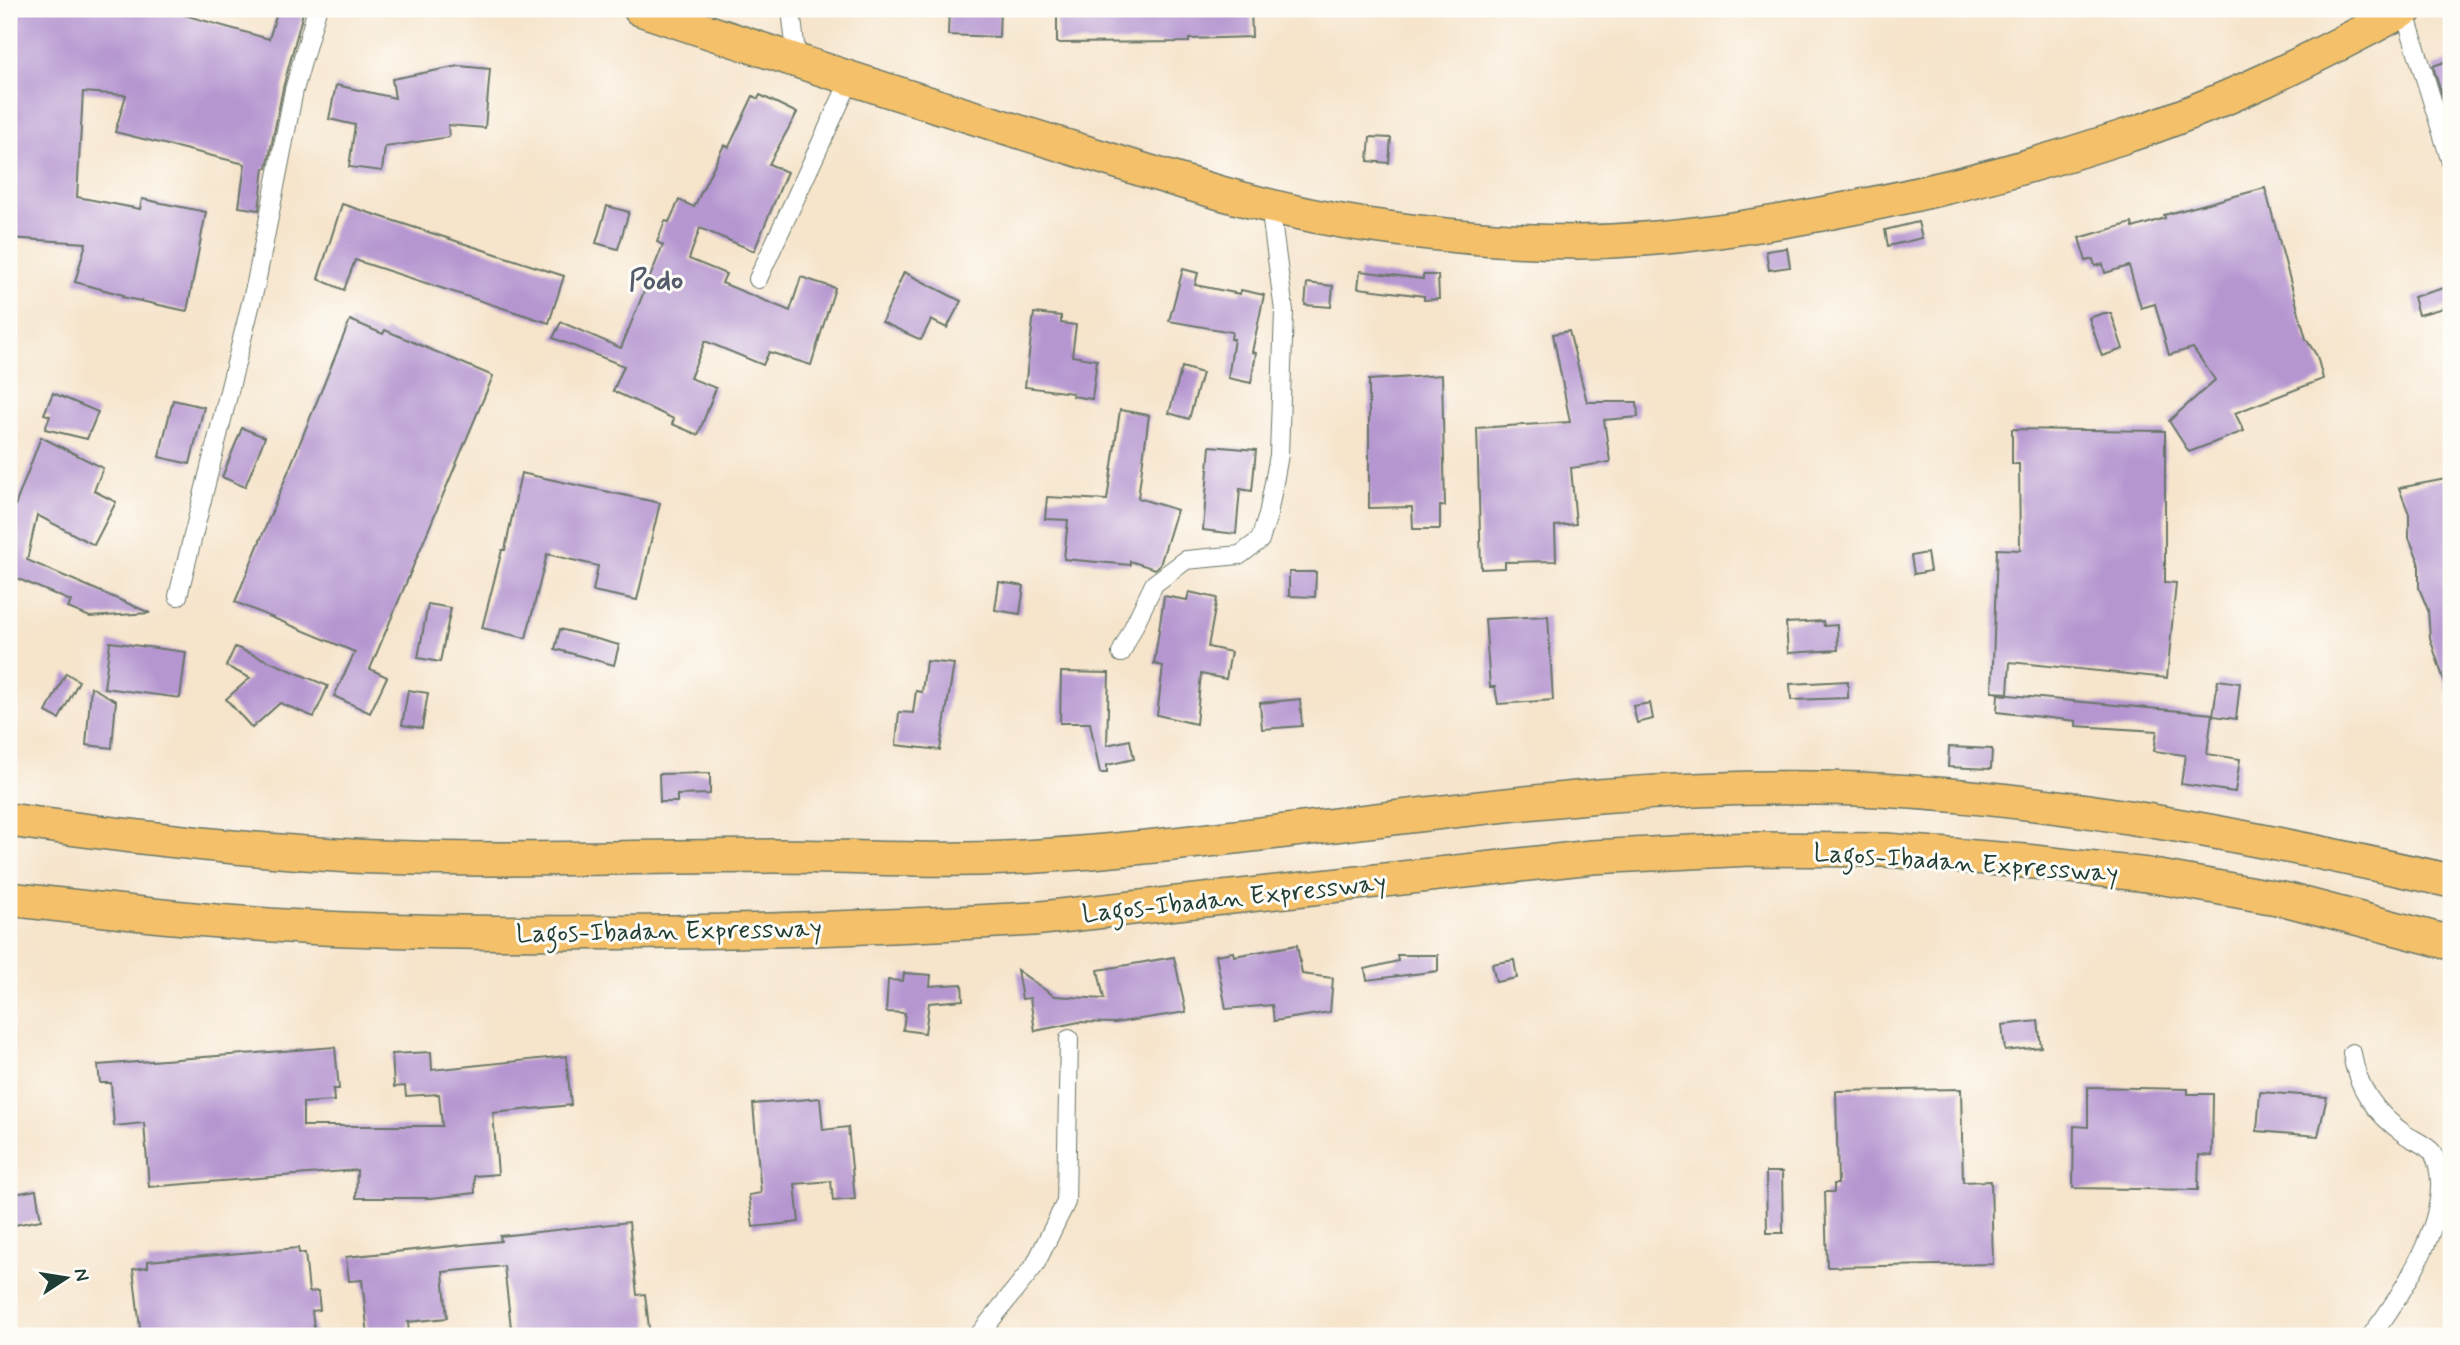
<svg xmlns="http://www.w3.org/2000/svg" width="2460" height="1345" font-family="Mynerve,sans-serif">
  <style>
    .building { fill: #b596d0 }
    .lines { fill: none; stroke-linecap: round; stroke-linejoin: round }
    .street-casing { stroke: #6a7769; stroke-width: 20 }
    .highway-casing { stroke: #6a7769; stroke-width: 36 }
    .street { stroke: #fff; stroke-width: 18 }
    .highway { stroke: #f4c16a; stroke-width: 33 }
    .labels { text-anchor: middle; stroke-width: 6; stroke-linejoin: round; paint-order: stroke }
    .street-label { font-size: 26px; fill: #1f3d34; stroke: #fdfcf7 }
    .quarter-label { font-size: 30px; font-weight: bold; fill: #545c6b; stroke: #fdfcf7 }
  </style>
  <rect width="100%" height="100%" fill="#fdfcf7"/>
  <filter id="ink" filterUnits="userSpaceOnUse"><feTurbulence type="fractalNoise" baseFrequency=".0143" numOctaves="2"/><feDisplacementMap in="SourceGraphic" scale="14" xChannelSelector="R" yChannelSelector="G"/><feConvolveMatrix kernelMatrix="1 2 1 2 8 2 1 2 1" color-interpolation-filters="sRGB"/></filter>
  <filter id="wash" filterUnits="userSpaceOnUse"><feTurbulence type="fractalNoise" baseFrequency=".00686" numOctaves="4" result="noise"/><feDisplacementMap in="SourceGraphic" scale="28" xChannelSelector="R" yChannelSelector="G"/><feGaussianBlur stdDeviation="1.57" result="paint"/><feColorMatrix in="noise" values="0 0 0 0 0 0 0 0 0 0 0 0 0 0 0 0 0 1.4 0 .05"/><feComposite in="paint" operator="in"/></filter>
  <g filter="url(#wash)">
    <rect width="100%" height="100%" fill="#f6e4cb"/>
    <g id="blocks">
      <!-- building -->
      <g class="building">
        <polygon points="9,9 163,9 269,39 278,9 304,9 283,88 267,168 264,168 259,210 239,207 245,164 115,132 126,95 83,92 77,197 140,209 142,199 206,212 187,311 122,297 123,295 75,282 86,243 9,238"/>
        <polygon points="949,9 1000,9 999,37 948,35"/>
        <polygon points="1057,9 1251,9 1252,37 1189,39 1189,42 1057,43"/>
        <polygon points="2451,60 2451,121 2450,121 2433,66"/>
        <polygon points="459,66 490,69 485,128 448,125 449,137 385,147 382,171 349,167 355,125 329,119 336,85 395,98 392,79"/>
        <polygon points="760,95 797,113 769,164 787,172 754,251 700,228 689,259 726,274 722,283 790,311 801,277 835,288 811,365 769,352 763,365 705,341 690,378 716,388 698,435 672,424 674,419 613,391 624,366 553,338 561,322 621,348 663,245 657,242 665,221 669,222 679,200 694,207 724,145 729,147 753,96 758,99"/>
        <polygon points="1370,137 1391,138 1389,163 1368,161"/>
        <polygon points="2265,188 2306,339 2317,356 2323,379 2235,413 2244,431 2189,452 2169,421 2215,380 2193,348 2169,355 2155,304 2141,308 2129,266 2105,273 2103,264 2095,266 2093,259 2086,261 2079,238 2132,223 2133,228 2165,218 2164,215"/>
        <polygon points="342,204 564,276 549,323 355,260 344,290 318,279"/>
        <polygon points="607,206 629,212 618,249 596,243"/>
        <polygon points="1918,222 1922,238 1888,246 1885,230"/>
        <polygon points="1787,248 1790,267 1769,270 1766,251"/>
        <polygon points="1183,269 1198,273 1195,285 1240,294 1241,290 1264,295 1252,352 1256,353 1251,383 1228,378 1234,339 1231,339 1232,332 1169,321"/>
        <polygon points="1360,271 1423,279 1423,275 1438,275 1439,299 1424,300 1424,296 1358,288"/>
        <polygon points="904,272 961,301 947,328 931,320 921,340 882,322"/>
        <polygon points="1307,283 1333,286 1331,307 1305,305"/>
        <polygon points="2451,286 2451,306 2418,315 2413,297"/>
        <polygon points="1034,313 1061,316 1061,323 1076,325 1072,356 1097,360 1092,399 1072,396 1073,393 1025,387"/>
        <polygon points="2104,313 2111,313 2123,349 2102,356 2089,318"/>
        <polygon points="350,320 383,334 385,330 493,376 370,669 387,677 370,713 334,696 355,652 235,602"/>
        <polygon points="1569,331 1587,402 1637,402 1638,417 1604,420 1610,462 1571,468 1576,524 1555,526 1556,561 1505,562 1505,568 1481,569 1477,428 1570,422 1553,334"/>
        <polygon points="1182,367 1202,373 1189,419 1169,413"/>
        <polygon points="1442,375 1445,506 1440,506 1440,529 1413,529 1412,507 1369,508 1369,380"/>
        <polygon points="53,393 98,412 87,439 45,429 50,416 44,414"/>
        <polygon points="173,400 204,407 190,464 159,457"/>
        <polygon points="1120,410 1149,415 1138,498 1177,510 1160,565 1155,569 1130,561 1130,565 1064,559 1068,520 1045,519 1047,497 1107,500"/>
        <polygon points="242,428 265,437 245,487 222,477"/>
        <polygon points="2012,429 2165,431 2165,582 2176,583 2167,678 2010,662 2008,693 1992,692 1997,549 2020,550 2019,464 2012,464"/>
        <polygon points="41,437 103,468 94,491 116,502 94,545 37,515 27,560 150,613 90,617 68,608 71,601 9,575 9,533 15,506"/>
        <polygon points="1210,446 1256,450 1252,491 1240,489 1236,534 1203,530"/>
        <polygon points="521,473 660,503 637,600 593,591 598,566 547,554 526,638 482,628 502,550 505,550"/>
        <polygon points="2451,478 2451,693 2448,693 2430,638 2428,610 2419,588 2419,562 2409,538 2409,514 2399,488"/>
        <polygon points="1927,553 1930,571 1914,574 1911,556"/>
        <polygon points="1289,572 1316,572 1315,597 1289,596"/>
        <polygon points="999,582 1024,586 1020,614 995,610"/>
        <polygon points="1189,592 1217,598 1208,647 1231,652 1226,679 1201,674 1196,724 1157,715 1163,666 1154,664 1164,596 1187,600"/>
        <polygon points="428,604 451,608 440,662 418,658"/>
        <polygon points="1548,616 1553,700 1498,704 1495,687 1490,687 1485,619"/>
        <polygon points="1823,621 1824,626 1837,625 1838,650 1788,653 1786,623"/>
        <polygon points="560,629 619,645 614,665 555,649"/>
        <polygon points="110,642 186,652 180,698 104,688"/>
        <polygon points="235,647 328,686 314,717 280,703 252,728 226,699 250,678 226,666"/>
        <polygon points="926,661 954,664 940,750 896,745 899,712 913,713 916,691 922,692"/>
        <polygon points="1061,672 1109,673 1107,745 1130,740 1134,759 1107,765 1107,773 1100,773 1090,723 1060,723"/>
        <polygon points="66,673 79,681 59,719 46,712"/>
        <polygon points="2218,680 2240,683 2236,719 2213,716"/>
        <polygon points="1848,681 1848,698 1791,700 1790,684"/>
        <polygon points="91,687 116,701 112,748 86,745"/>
        <polygon points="408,690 428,693 422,728 402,725"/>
        <polygon points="1998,694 2212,714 2207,754 2240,759 2235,792 2181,784 2185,755 2154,751 2157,731 2076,726 2076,721 1997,712"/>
        <polygon points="1300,699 1302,726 1262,729 1260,703"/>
        <polygon points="1650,703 1653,719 1637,723 1633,706"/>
        <polygon points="1949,747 1992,749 1991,769 1948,767"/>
        <polygon points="710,773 710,794 677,795 677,802 660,802 659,774"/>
        <polygon points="1297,945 1302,974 1333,978 1330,1012 1274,1021 1272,1005 1226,1009 1216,955 1233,952 1234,956"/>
        <polygon points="1397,955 1438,955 1438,971 1367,980 1365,969 1398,961"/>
        <polygon points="1174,957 1186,1012 1115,1023 1079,1022 1035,1031 1030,998 1022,999 1017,970 1054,996 1104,999 1098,970"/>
        <polygon points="1514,960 1517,978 1496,982 1492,964"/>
        <polygon points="904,973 931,975 930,986 962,984 963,1000 929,1003 925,1033 903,1030 905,1013 886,1012 888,980 903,981"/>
        <polygon points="2038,1021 2041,1047 2005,1051 2002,1025"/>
        <polygon points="335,1047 339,1089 333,1089 334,1101 303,1103 303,1126 442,1126 439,1094 406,1096 405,1086 394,1087 392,1054 431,1052 432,1070 566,1056 571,1105 493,1113 498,1174 474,1176 475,1193 431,1198 356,1198 357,1170 149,1187 144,1123 114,1126 111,1083 100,1083 98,1065"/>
        <polygon points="2088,1087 2188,1089 2188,1094 2213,1094 2212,1156 2199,1155 2198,1190 2073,1188 2074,1126 2088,1127"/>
        <polygon points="1961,1089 1963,1182 1991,1181 1993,1264 1827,1267 1825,1192 1834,1192 1834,1184 1838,1184 1836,1091"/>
        <polygon points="2260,1092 2327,1097 2318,1136 2257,1131"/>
        <polygon points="820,1098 823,1130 848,1127 855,1199 833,1201 831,1181 795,1184 799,1222 753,1227 749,1195 761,1193 753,1104"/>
        <polygon points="1766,1172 1782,1172 1783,1233 1767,1233"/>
        <polygon points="36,1190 41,1220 9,1226 9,1195"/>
        <polygon points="629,1222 637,1295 645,1294 650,1336 512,1336 504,1266 443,1272 447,1318 408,1322 409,1336 368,1336 362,1280 349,1281 346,1257 501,1241 500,1236"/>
        <polygon points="298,1248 299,1253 305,1253 309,1292 318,1291 320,1310 312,1311 315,1336 141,1336 133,1269 148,1267 148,1261"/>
      </g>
    </g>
  </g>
  <g filter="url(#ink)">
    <use href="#blocks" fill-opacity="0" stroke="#6a7769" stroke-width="2"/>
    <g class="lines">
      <defs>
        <g id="street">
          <polyline points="791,9 797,63"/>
          <polyline points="2404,10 2451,162"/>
          <polyline points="758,279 851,78"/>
          <polyline points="178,596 256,283 294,90 317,9"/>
          <polyline points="1121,653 1154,584 1186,560 1240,555 1260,540 1268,515 1279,455 1284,311 1270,206"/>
          <path d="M 2352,1053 C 2357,1089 2377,1115 2406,1135 C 2414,1140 2428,1146 2433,1153 C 2460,1206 2402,1295 2371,1336"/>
          <polyline points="978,1336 1035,1265 1066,1202 1069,1039"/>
        </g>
        <g id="highway">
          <path d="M 640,9 C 792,60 944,109 1098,156 C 1186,183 1274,212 1366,225 C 1435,235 1507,242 1578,242 C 1670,241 1762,226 1852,208 C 1943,190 2032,167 2120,138 C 2219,106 2315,58 2406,9"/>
          <path d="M 9,820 C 123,836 238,850 352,856 C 492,862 632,857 772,856 C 850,856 929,862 1006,858 C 1298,842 1586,774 1879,790 C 2072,800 2263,839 2451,881"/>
          <path d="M 9,899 C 121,912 233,925 346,929 C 574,937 805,932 1033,919 L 1592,857 L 1750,849 L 1886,850 L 2025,861 L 2148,875 L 2288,900 L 2451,943"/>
        </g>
      </defs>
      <!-- street casing -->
      <use href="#street" class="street-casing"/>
      <!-- highway casing -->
      <use href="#highway" class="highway-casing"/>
      <!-- street -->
      <use href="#street" class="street"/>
      <!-- highway -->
      <use href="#highway" class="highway"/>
    </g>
  </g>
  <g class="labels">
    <!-- street labels -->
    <g class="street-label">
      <text transform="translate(1966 862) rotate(4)" y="9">Lagos-Ibadan Expressway</text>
      <text transform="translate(1234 897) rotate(-6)" y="9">Lagos-Ibadan Expressway</text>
      <text transform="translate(669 930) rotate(-1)" y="9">Lagos-Ibadan Expressway</text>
    </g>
    <!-- quarter labels -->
    <g class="quarter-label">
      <text x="656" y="289">Podo</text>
    </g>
  </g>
  <!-- margin -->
  <rect width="2460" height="1345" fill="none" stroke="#fdfcf7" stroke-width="35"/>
  <!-- north arrow -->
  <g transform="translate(66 1278) rotate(78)" stroke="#fdfcf7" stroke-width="5" paint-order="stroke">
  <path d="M0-5L12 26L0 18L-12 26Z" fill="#1f3d34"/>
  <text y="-10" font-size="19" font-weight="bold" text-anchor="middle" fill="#1f3d34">N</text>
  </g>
</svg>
